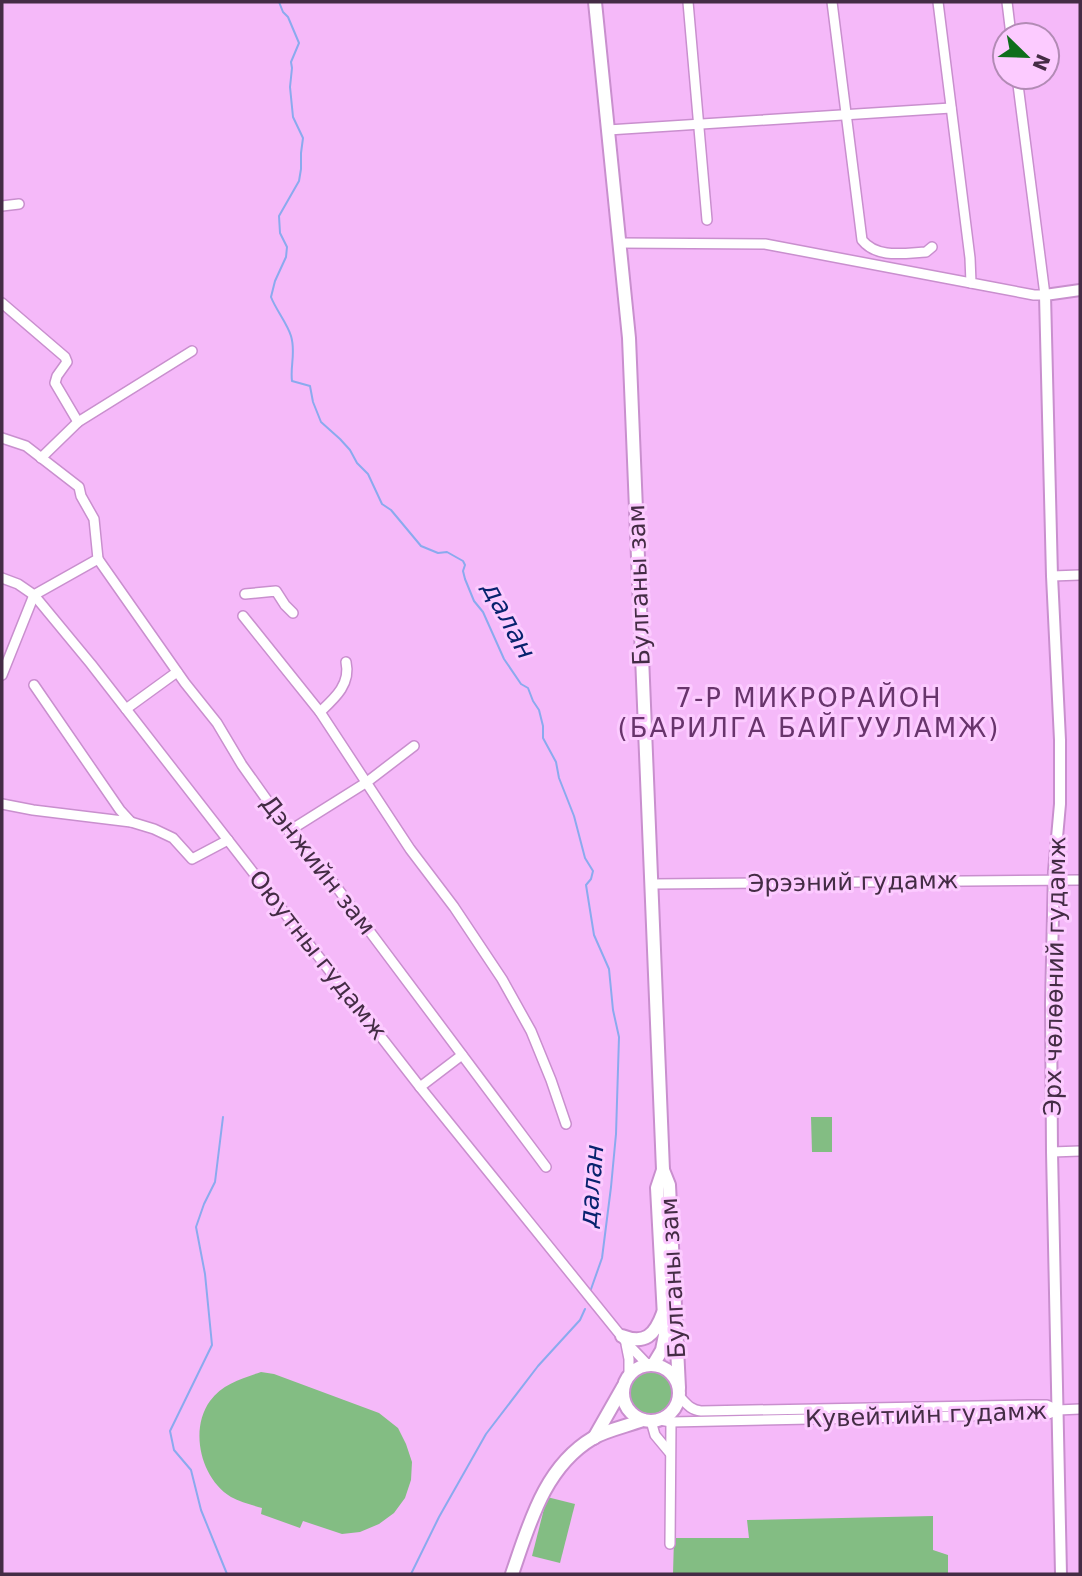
<svg xmlns="http://www.w3.org/2000/svg" width="1082" height="1576" font-family="'DejaVu Sans',sans-serif">
  <style>
    .green { fill: #83bd83 }
    .lines { fill: none; stroke-linecap: round; stroke-linejoin: round }
    .stream { stroke: #8aaaee; stroke-width: 2 }
    .minor-casing { stroke: #c98fce; stroke-width: 12 }
    .major-casing { stroke: #c98fce; stroke-width: 14 }
    .highway-casing { stroke: #c98fce; stroke-width: 16 }
    .minor { stroke: #fff; stroke-width: 9 }
    .major { stroke: #fff; stroke-width: 10 }
    .highway { stroke: #fff; stroke-width: 12 }
    .labels { text-anchor: middle; stroke-width: 6; stroke-linejoin: round; paint-order: stroke }
    .street-label { font-size: 24px; fill: #442c45; stroke: #fccbff }
    .water-label { font-size: 26px; font-style: italic; fill: #08236e; stroke: #fccbff }
    .neighbourhood-label { font-size: 26px; letter-spacing: 2px; fill: #68346c; stroke: #fccbff }
  </style>
  <rect width="100%" height="100%" fill="#f5b9f9"/>
  <!-- green -->
  <g class="green">
    <polygon points="811,1117 832,1117 832,1152 812,1152"/>
    <circle cx="650" cy="1392" r="22"/>
    <path d="M 261,1372 L 274,1374 L 379,1413 L 398,1428 L 406,1444 L 412,1462 L 411,1480 L 405,1498 L 394,1513 L 379,1524 L 360,1532 L 342,1534 L 303,1521 L 300,1528 L 261,1514 L 262,1508 C 252,1505 240,1502 231,1497 C 201,1479 189,1430 210,1401 C 222,1384 243,1378 261,1372 Z"/>
    <polygon points="547,1497 575,1504 560,1563 532,1556"/>
    <polygon points="933,1516 933,1550 948,1555 948,1574 673,1574 674,1538 749,1538 747,1520"/>
  </g>
  <g class="lines">
    <!-- stream -->
    <g class="stream">
      <path d="M 279,2 L 283,12 L 288,17 L 299,43 L 291,62 L 292,68 L 290,87 L 293,117 L 303,138 L 301,153 L 301,169 L 299,181 L 279,216 L 280,233 L 287,247 L 286,257 L 275,281 L 271,297 C 276,310 287,323 291,336 C 296,352 290,366 292,381 L 310,386 L 313,402 L 321,422 L 340,439 L 350,450 L 357,463 L 368,474 L 382,504 L 391,510 L 421,546 L 438,553 L 447,552 L 463,561 L 465,565 L 463,571 L 465,579 L 474,601 L 483,612 L 504,659 L 521,684 L 528,688 L 533,701 L 539,710 L 543,726 L 543,738 L 556,762 L 559,778 L 574,816 L 585,858 L 593,871 L 591,879 L 586,885 L 594,935 L 609,969 L 613,1010 L 619,1037 L 616,1134 L 611,1187 L 602,1258 L 590,1292"/>
      <polyline points="223,1117 215,1182 204,1204 196,1227 205,1274 212,1345 170,1431 174,1450 191,1470 201,1510 227,1574"/>
      <polyline points="411,1574 439,1517 486,1434 538,1366 580,1320 585,1309"/>
    </g>
    <defs>
      <g id="minor">
        <polyline points="688,2 707,220"/>
        <path d="M 832,2 L 862,240 C 877,259 905,253 926,252 L 932,247"/>
        <polyline points="938,2 970,258 971,283 1034,295 1045,295 1017,77"/>
        <polyline points="1007,2 1011,35"/>
        <polyline points="608,130 951,108"/>
        <polyline points="2,206 19,204"/>
        <polyline points="620,243 765,244 971,283"/>
        <polyline points="2,303 65,357 67,362 57,376 55,383 78,422"/>
        <polyline points="2,438 26,446 79,487 81,496 94,519 98,559 34,595 2,675"/>
        <polyline points="41,458 78,422 192,351"/>
        <polyline points="98,559 185,683 217,723 242,765 289,831 332,881 546,1167"/>
        <polyline points="1052,576 1080,575"/>
        <polyline points="2,578 18,584 34,595 91,664 420,1087 626,1342 648,1365"/>
        <polyline points="245,594 276,591 285,605 293,613"/>
        <polyline points="243,616 320,712 410,849 454,907 502,979 531,1031 551,1080 566,1124"/>
        <polyline points="34,685 120,810 131,822"/>
        <polyline points="126,709 177,672"/>
        <path d="M 320,712 C 335,698 351,684 346,662"/>
        <polyline points="2,804 33,810 131,822 154,829 173,838 192,859 228,840"/>
        <polyline points="289,831 367,782 414,746"/>
        <polyline points="653,884 1080,880"/>
        <polyline points="420,1087 462,1055"/>
        <polyline points="1052,1152 1080,1151"/>
        <polyline points="626,1344 629,1359 629,1376"/>
        <path d="M 679,1396 C 686,1403 690,1410 701,1411 L 1028,1405 L 1047,1405 L 1058,1410"/>
        <polyline points="660,1420 671,1422 1048,1414 1058,1410 1080,1409"/>
        <polyline points="651,1421 655,1435 670,1453"/>
        <polyline points="670,1544 671,1422"/>
      </g>
      <polyline id="major" points="1061,1574 1052,1152 1051,1004 1054,871 1060,804 1060,740 1052,576 1045,295 1080,290"/>
      <g id="highway">
        <polyline points="595,2 629,338 663,1170 669,1185 679,1388"/>
        <path d="M 622,1336 C 645,1345 655,1335 663,1313"/>
        <polyline points="653,1365 662,1350 665,1335 657,1188 663,1170"/>
        <circle cx="651" cy="1393" r="28"/>
        <polyline points="594,1438 623,1387"/>
        <path d="M 512,1574 C 529,1525 544,1467 593,1438 C 607,1430 627,1426 643,1420"/>
      </g>
    </defs>
    <!-- minor casing -->
    <use href="#minor" class="minor-casing"/>
    <!-- major casing -->
    <use href="#major" class="major-casing"/>
    <!-- highway casing -->
    <use href="#highway" class="highway-casing"/>
    <!-- minor -->
    <use href="#minor" class="minor"/>
    <!-- major -->
    <use href="#major" class="major"/>
    <!-- highway -->
    <use href="#highway" class="highway"/>
  </g>
  <g class="labels">
    <!-- street labels -->
    <g class="street-label">
      <text transform="translate(639 585) rotate(-92)" y="8">Булганы зам</text>
      <text transform="translate(318 865) rotate(52)" y="8">Дэнжийн зам</text>
      <text transform="translate(853 882) rotate(-1)" y="8">Эрээний гудамж</text>
      <text transform="translate(318 955) rotate(52)" y="8">Оюутны гудамж</text>
      <text transform="translate(1055 976) rotate(-89)" y="8">Эрх чөлөөний гудамж</text>
      <text transform="translate(673 1278) rotate(-93)" y="8">Булганы зам</text>
      <text transform="translate(926 1415) rotate(-2)" y="8">Кувейтийн гудамж</text>
    </g>
    <!-- water labels -->
    <g class="water-label">
      <text transform="translate(509 620) rotate(62)" y="9">далан</text>
      <text transform="translate(591 1186) rotate(-85)" y="9">далан</text>
    </g>
    <!-- neighbourhood labels -->
    <g class="neighbourhood-label">
      <text x="809" y="707">7-Р МИКРОРАЙОН<tspan x="809" dy="30">(БАРИЛГА БАЙГУУЛАМЖ)</tspan></text>
    </g>
  </g>
  <!-- border -->
  <rect width="1082" height="1576" fill="none" stroke="#442c45" stroke-width="7"/>
  <!-- north arrow -->
  <g transform="translate(1026 56) rotate(113)"><circle r="33" fill="#fccbff" stroke="#b28bb5" stroke-width="2"/>
  <path d="M0-5L12 26L0 18L-12 26Z" fill="#0e6e1b"/>
  <text y="-10" font-size="19" font-weight="bold" text-anchor="middle" fill="#442c45">N</text>
  </g>
</svg>
